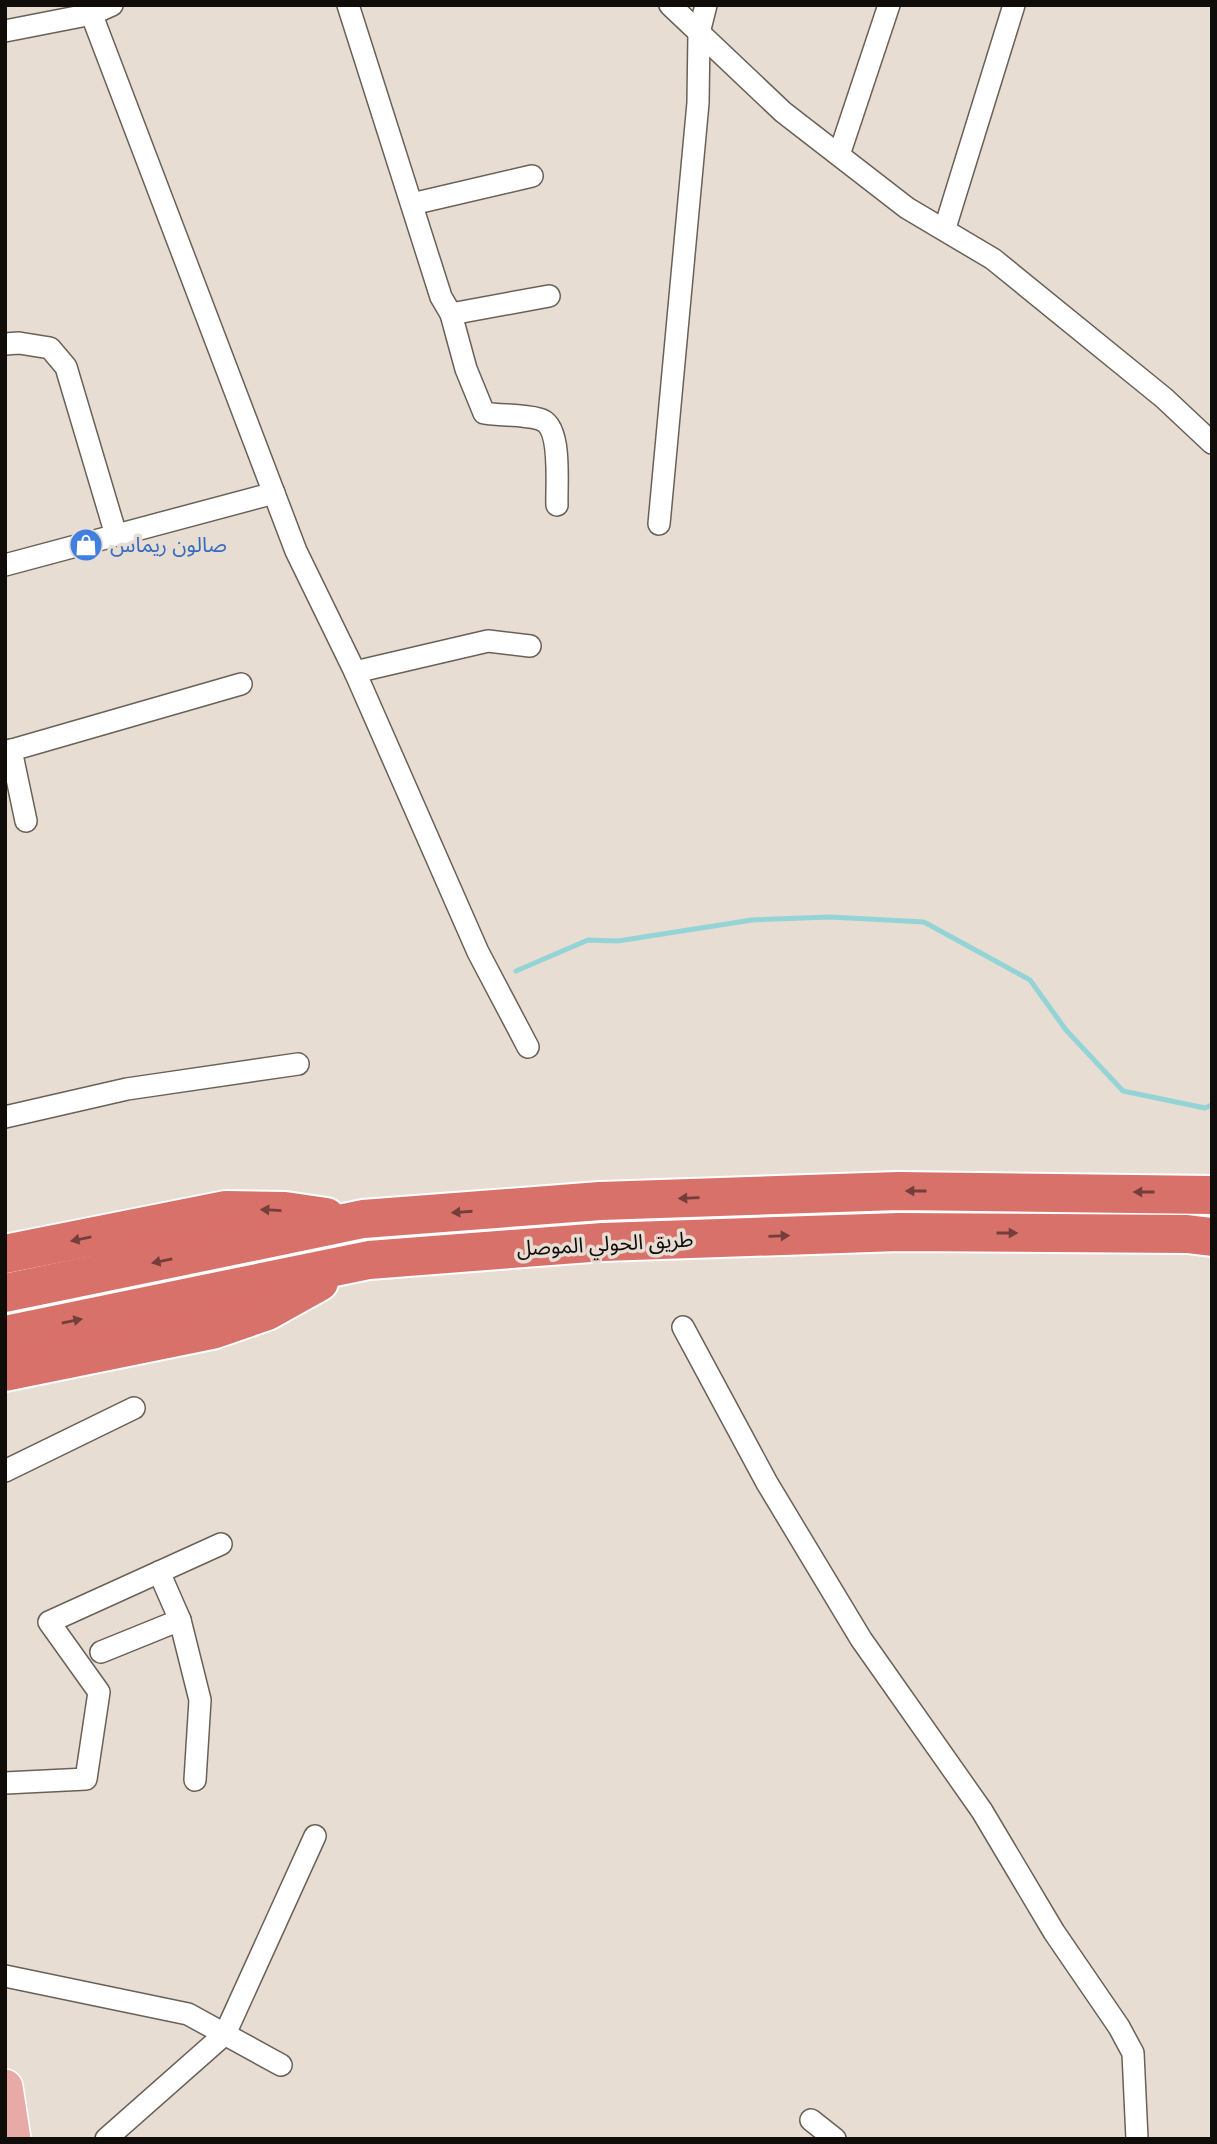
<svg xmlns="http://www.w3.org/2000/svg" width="1217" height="2144" font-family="Roboto,'Noto Sans Arabic',sans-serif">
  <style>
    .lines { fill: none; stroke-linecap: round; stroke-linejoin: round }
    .stream { stroke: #95d4d6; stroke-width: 5 }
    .street-casing { stroke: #696158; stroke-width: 24 }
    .primary-casing { stroke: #fff; stroke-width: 38 }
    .highway-casing { stroke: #fff; stroke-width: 42 }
    .street { stroke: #fff; stroke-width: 21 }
    .primary { stroke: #e8aaa6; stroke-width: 35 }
    .highway { stroke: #d9716b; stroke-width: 38 }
    .oneway { fill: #743e3a }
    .labels { text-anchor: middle; stroke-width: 7; stroke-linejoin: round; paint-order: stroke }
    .shop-label { font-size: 21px; fill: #366cbe; stroke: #e7ddd3; text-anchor: start }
    .street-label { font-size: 21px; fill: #0f0c09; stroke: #e7ddd3 }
  </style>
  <rect width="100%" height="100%" fill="#e7ddd3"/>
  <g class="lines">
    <!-- stream -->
    <polyline class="stream" points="516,971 588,940 618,941 752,920 830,917 924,922 1030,980 1066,1030 1123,1091 1205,1108 1212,1105"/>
    <defs>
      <g id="street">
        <polyline points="88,5 296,551 355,672 478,952 528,1047"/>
        <path d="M 348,5 L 441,297 L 451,314 L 466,369 L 484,413 C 502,416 521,414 539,419 C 563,424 556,485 557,505"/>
        <polyline points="670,5 783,112 907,208 993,259 1164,398 1212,443"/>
        <polyline points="5,31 92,14 112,5"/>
        <polyline points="839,155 889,5"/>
        <polyline points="412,204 532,176"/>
        <polyline points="945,228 1014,5"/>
        <polyline points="451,314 549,296"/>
        <polyline points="5,344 19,343 50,348 66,367 116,535"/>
        <polyline points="659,524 698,103 699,33 706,5"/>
        <polyline points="5,565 274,493"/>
        <polyline points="355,672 488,641 530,646"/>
        <polyline points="11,750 26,821"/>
        <polyline points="5,752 241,684"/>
        <polyline points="5,1117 127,1089 298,1064"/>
        <polyline points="683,1327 767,1483 861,1639 982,1811 1054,1932 1119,2027 1133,2053 1137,2139"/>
        <polyline points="5,1471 134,1408"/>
        <polyline points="180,1620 200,1700 195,1780"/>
        <polyline points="101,1652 180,1620 159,1572"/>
        <polyline points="5,1783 86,1779 99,1692 49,1622 221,1544"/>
        <polyline points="5,1976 188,2014 281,2065"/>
        <polyline points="811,2120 835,2139"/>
        <polyline points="106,2139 225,2034 315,1836"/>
      </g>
      <polyline id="primary" points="5,2087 13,2139"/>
      <g id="highway">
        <polyline points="5,1254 226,1210 285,1211 326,1217"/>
        <polyline points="5,1293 363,1219 600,1201 898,1191 1212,1195"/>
        <polyline points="5,1335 369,1260 603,1242 899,1232 1187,1234 1212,1237"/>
        <polyline points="5,1372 212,1330 267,1311 319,1282"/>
      </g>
    </defs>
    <!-- street casing -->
    <use href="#street" class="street-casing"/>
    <!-- primary casing -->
    <use href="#primary" class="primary-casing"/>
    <!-- highway casing -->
    <use href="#highway" class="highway-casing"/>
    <!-- street -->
    <use href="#street" class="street"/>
    <!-- primary -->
    <use href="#primary" class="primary"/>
    <!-- highway -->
    <use href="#highway" class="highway"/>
  </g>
  <!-- one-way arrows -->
  <defs><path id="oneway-solid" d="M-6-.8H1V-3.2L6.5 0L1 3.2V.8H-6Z" transform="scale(1.75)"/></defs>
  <g class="oneway">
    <use href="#oneway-solid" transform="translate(916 1191) rotate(-180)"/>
    <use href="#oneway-solid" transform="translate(1144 1192) rotate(-180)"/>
    <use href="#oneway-solid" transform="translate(689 1198) rotate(178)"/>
    <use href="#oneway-solid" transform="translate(271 1210) rotate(-177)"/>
    <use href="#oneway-solid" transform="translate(462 1212) rotate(176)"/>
    <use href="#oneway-solid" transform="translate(1007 1233)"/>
    <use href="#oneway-solid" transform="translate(779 1236) rotate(-2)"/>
    <use href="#oneway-solid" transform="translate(81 1239) rotate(169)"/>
    <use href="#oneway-solid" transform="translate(162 1261) rotate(168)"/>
    <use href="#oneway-solid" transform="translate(72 1321) rotate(-12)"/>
  </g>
  <!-- icons -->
  <defs>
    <symbol id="shop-disc" viewBox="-11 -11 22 22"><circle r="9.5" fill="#3f7fe0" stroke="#e7ddd3"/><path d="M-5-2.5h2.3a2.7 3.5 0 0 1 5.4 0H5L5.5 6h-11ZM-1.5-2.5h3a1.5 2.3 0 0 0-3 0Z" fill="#fff"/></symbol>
  </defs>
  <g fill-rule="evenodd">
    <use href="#shop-disc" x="67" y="526" width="38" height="38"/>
  </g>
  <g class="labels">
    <!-- shop labels -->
    <g class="shop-label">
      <text x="110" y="552">صالون ريماس</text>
    </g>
    <!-- street labels -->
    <g class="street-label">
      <text transform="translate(605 1244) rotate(-3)" y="7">طريق الحولي الموصل</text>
    </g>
  </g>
  <!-- border -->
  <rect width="1217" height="2144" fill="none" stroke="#0f0c09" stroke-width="14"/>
</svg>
